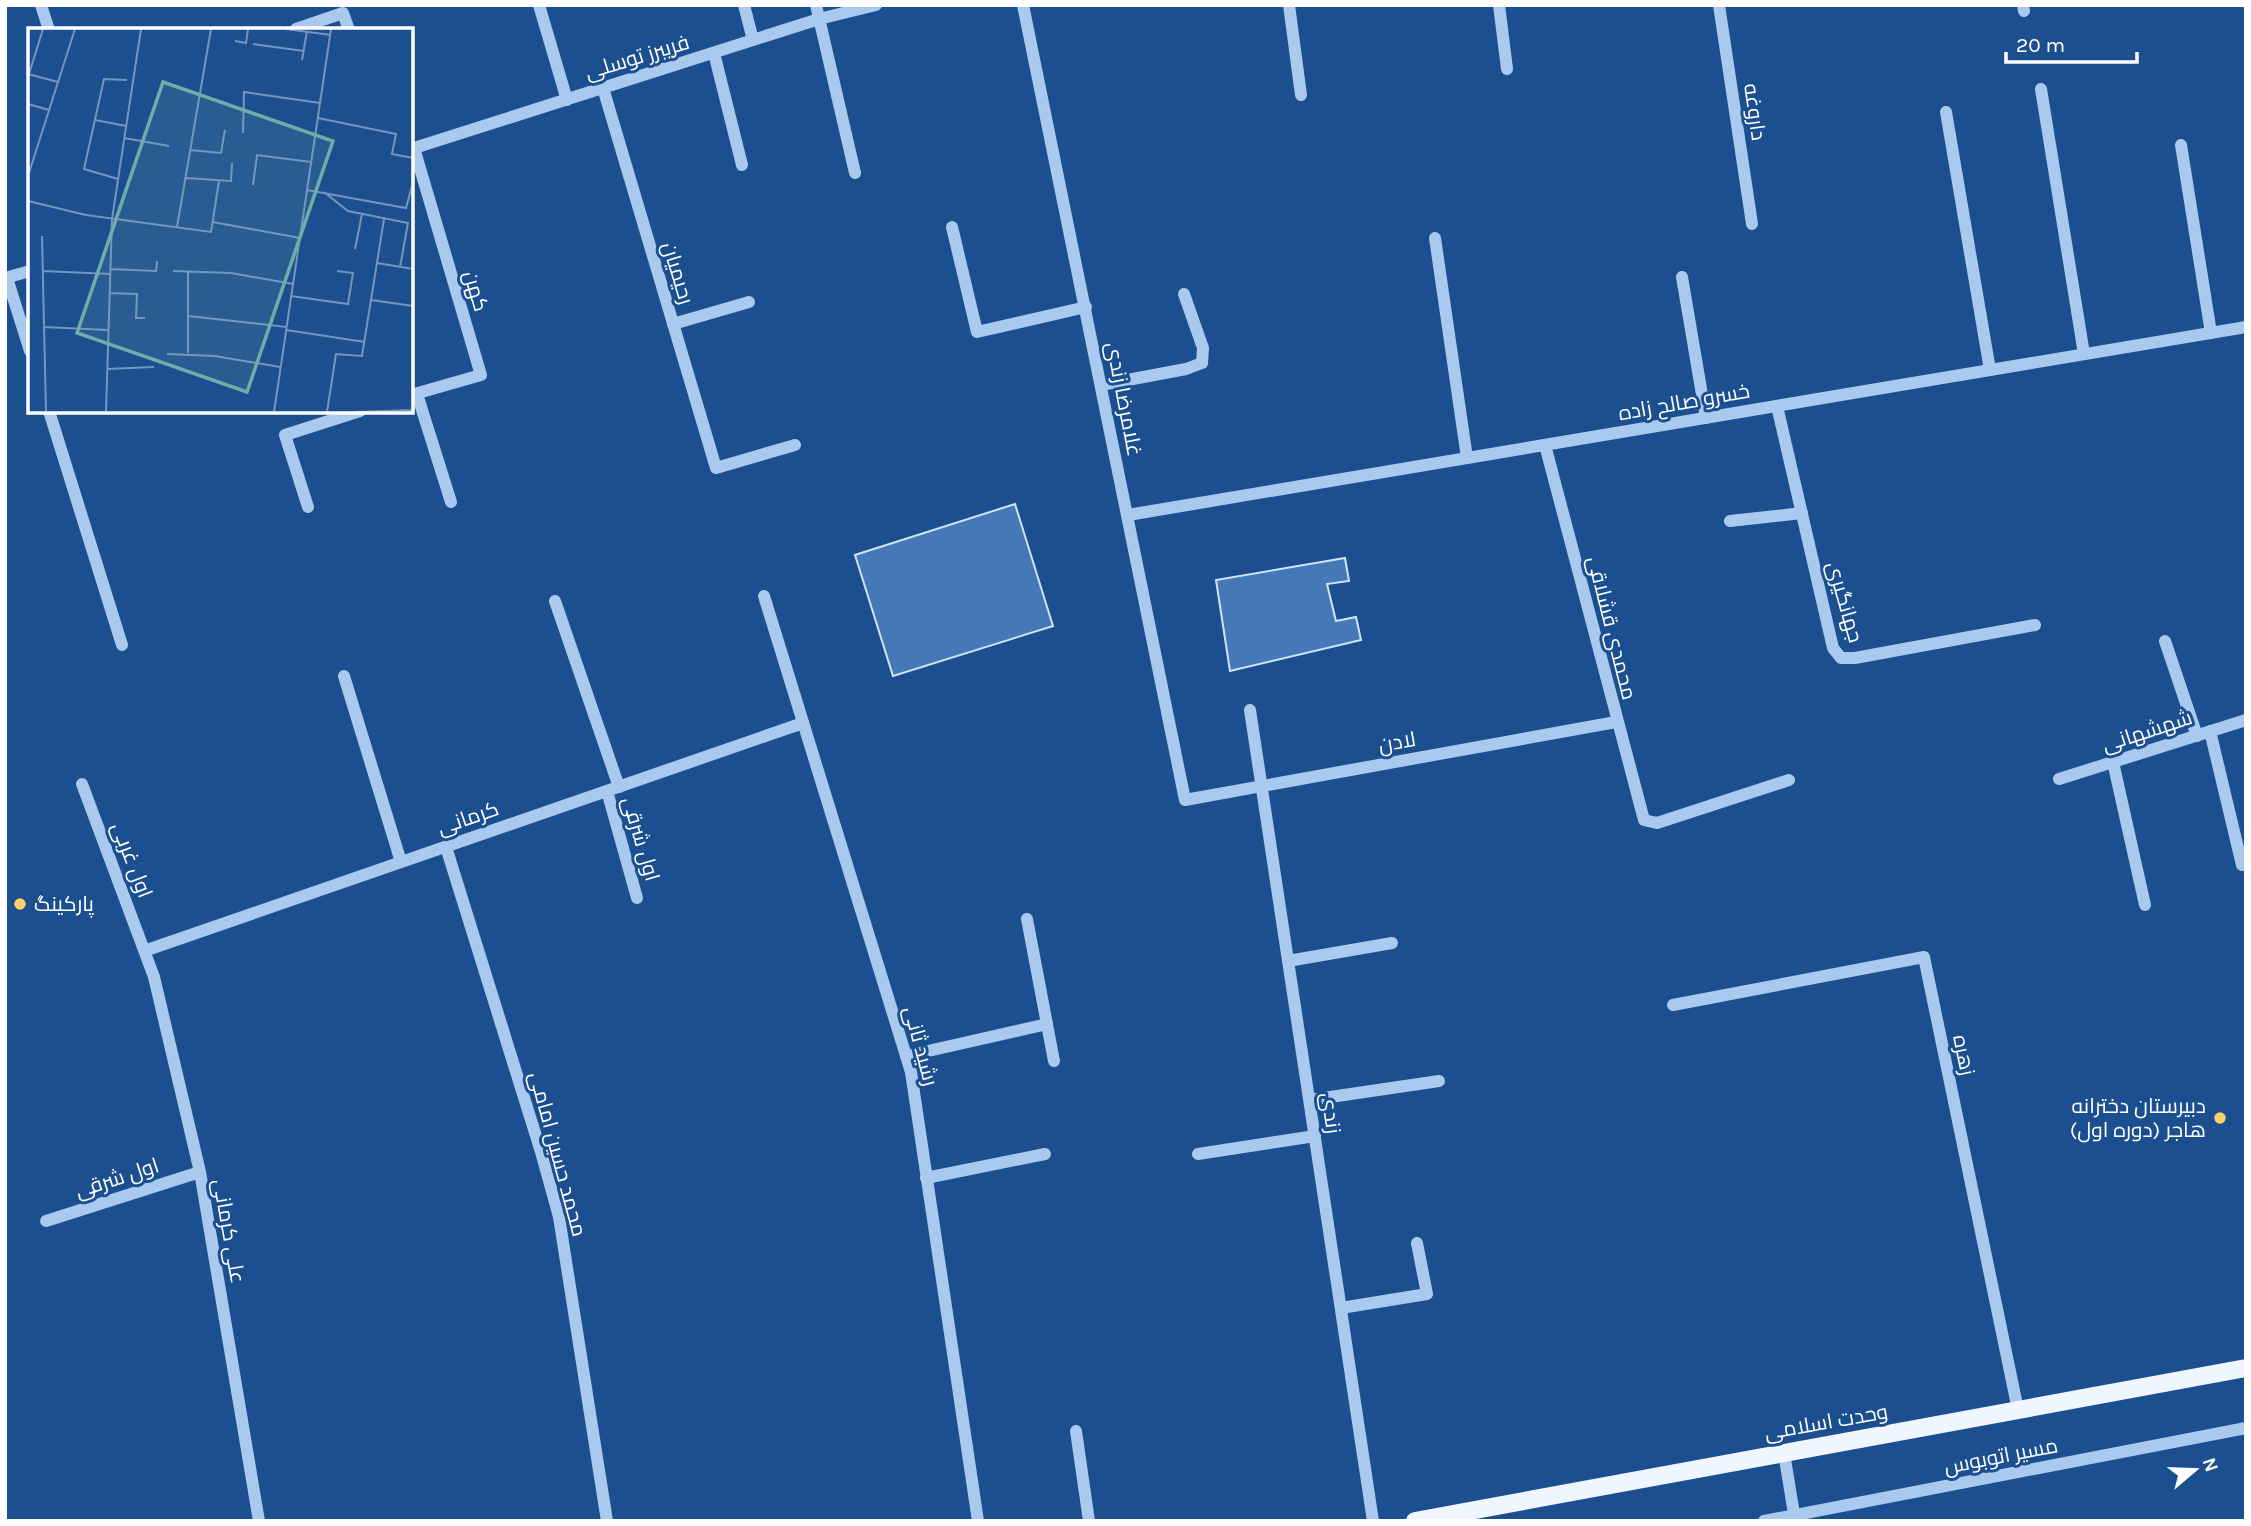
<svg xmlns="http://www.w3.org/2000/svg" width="2251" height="1526" font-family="Karla,Cairo,sans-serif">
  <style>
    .building { fill: #4478b7; stroke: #cfe3fa; stroke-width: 2 }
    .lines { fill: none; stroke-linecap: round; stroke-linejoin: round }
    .minor { stroke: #a9c9ee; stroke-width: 12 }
    .major { stroke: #f0f6ff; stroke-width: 18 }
    .poi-dot { fill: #ffd166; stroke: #1b4f8f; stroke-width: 2.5 }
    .labels { text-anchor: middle; stroke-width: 6; stroke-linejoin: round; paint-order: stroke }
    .street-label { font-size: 21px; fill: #fff; stroke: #1b4f8f }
    .poi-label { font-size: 21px; fill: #fff; stroke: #1b4f8f; text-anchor: start }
    .inset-road { fill: none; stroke: #7695bc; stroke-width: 2 }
    .view { fill: #6fada8; fill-opacity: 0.15; stroke: #6fada8; stroke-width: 3.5 }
    .inset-edge { fill: none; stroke: #fff; stroke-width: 3.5 }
  </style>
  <rect width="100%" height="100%" fill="#1b4f8f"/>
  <!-- building -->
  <g class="building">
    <polygon points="1015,504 1053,626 893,676 855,555"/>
    <polygon points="1345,558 1349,581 1327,584 1336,621 1356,617 1361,640 1230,671 1216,580"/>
  </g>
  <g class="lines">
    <!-- minor -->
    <g class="minor">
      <polyline points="41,5 49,30"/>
      <polyline points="539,5 567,100"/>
      <polyline points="744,5 753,40"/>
      <polyline points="816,5 855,173"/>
      <polyline points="1023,5 1185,800 1616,722"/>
      <polyline points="1289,5 1301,95"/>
      <polyline points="1499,5 1507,69"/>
      <polyline points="1719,5 1752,224"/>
      <polyline points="2023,5 2024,11"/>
      <polyline points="296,29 343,13 349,30"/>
      <polyline points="714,53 742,165"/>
      <polyline points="603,88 716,468 795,445"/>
      <polyline points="2041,89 2084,354"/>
      <polyline points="1946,112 1990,370"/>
      <polyline points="2181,145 2211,333"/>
      <polyline points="411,149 819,19 876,5"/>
      <polyline points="952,227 977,332 1086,307"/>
      <polyline points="1435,238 1467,458"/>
      <polyline points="1682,277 1706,418"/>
      <polyline points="5,278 30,271"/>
      <polyline points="7,278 30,351"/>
      <polyline points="673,324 749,302"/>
      <polyline points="1101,385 1186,369 1202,363 1203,348 1184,294"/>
      <polyline points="417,394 451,502"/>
      <polyline points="411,395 481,375 414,148"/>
      <polyline points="1777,406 1833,648 1841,658 1855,658 2035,625"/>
      <polyline points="49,411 122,645"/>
      <polyline points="1545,445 1644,820 1657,823 1789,780"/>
      <polyline points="308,507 285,435 360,411"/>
      <polyline points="1128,515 2246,327"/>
      <polyline points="1730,521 1802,513"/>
      <polyline points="764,596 911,1072 978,1521"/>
      <polyline points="555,601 619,787"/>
      <polyline points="2165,641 2197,736"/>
      <polyline points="344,676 401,862"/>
      <polyline points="1250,710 1373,1521"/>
      <polyline points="2210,731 2242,865"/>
      <polyline points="2113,762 2145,905"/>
      <polyline points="2059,779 2246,720"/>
      <polyline points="82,784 154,977 200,1172 259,1521"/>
      <polyline points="607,791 637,898"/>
      <polyline points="446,847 541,1152 559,1217 607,1521"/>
      <polyline points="1027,919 1054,1061"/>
      <polyline points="147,950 803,723"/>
      <polyline points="1288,961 1392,943"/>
      <polyline points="1673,1005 1924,957 2018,1410"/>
      <polyline points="906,1056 1047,1024"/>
      <polyline points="1310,1100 1439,1081"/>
      <polyline points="1198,1154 1315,1136"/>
      <polyline points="926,1178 1045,1154"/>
      <polyline points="46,1221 200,1172"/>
      <polyline points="1341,1308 1427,1294 1417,1243"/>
      <polyline points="1076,1431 1089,1521"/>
      <polyline points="1784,1453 1795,1520"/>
      <polyline points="1764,1521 2246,1428"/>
    </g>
    <!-- major -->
    <polyline class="major" points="1415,1521 2246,1368"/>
  </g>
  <!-- markers -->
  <g class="poi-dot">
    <circle cx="20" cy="904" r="7"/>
    <circle cx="2220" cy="1118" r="7"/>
  </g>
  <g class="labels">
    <!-- street labels -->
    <g class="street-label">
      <text transform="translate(637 57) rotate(-17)" y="7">فریبرز توسلی</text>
      <text transform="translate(1755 112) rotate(82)" y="7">داروغه</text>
      <text transform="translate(678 273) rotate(73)" y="7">رحیمیان</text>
      <text transform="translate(476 291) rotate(74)" y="7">کهن</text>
      <text transform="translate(1124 399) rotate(79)" y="7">غلامرضا زندی</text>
      <text transform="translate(1684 402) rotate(-10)" y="7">خسرو صالح زاده</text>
      <text transform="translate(1845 602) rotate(74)" y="7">جهانگیری</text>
      <text transform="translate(1612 628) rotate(76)" y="7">محمدی قشلاقی</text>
      <text transform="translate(2147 731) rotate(-18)" y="7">شهشهانی</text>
      <text transform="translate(1397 742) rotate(-10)" y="7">لادن</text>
      <text transform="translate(468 818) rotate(-19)" y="7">کرمانی</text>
      <text transform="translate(641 839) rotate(74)" y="7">اول شرقی</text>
      <text transform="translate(132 860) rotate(69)" y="7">اول غربی</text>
      <text transform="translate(921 1046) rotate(75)" y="7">رشید ثانی</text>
      <text transform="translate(1964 1055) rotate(78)" y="7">زهره</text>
      <text transform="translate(1331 1113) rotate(82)" y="7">زندی</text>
      <text transform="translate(558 1154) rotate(75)" y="7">محمد حسین امامی</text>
      <text transform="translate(117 1178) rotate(-18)" y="7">اول شرقی</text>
      <text transform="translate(229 1231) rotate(80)" y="7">علی کرمانی</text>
      <text transform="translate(1826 1422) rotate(-10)" y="7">وحدت اسلامی</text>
      <text transform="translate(2001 1456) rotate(-11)" y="7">مسیر اتوبوس</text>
    </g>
    <!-- poi labels -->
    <g class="poi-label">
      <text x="34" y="911">پارکینگ</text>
      <text x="2206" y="1113" text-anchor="end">دبیرستان دخترانه<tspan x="2206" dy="24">هاجر (دوره اول)</tspan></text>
    </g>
  </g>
  <!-- overview -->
  <g transform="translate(28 28)">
    <rect width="385" height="385" fill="#1b4f8f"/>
    <path class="inset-road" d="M 258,1 L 303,7M 207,13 L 218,15 L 220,1M 225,16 L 276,23M 274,32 L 279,3M 0,46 L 30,54M 1,46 L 15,1M 0,76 L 21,82M 290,90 L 368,106 L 364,126 L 385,130M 67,92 L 98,98M 215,105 L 216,64 L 292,75M 96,110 L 141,118M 162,122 L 193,125 L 197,102M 0,148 L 47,1M 158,150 L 203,153 L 204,135M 90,151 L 56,141 L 76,51 L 99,52M 225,157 L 229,127 L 283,134M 279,162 L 378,180 L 385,154M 296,164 L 320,183 L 380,195 L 372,239M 0,173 L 58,187 L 183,204 L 191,153M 185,194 L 272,210M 149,199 L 183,1M 14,208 L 18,384M 327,221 L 334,186M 349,235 L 385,241M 82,241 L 128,243 L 129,233M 15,243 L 82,246M 145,243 L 203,245 L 265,256M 160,243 L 160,325M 81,265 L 109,266 L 108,290 L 117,290M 263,268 L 320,276 L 325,245 L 309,243M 343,272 L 385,278M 160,288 L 259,299M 16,299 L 80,302M 258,302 L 337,314M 139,326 L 187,328 L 252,339M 79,341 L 126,339M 78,384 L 84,191 L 113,1M 246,384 L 303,1M 299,384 L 308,326 L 334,328 L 356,191M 327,384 L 385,382"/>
    <path class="view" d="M 135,54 L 305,113 L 219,364 L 49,305 Z"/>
    <rect width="385" height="385" class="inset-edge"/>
  </g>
  <!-- border -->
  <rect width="2251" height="1526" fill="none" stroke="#ffffff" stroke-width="14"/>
  <!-- north arrow -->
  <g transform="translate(2195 1470) rotate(71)" stroke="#1b4f8f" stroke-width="5" paint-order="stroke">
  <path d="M0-5L12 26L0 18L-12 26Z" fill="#ffffff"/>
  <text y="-10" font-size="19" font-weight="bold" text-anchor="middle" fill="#ffffff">N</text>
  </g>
  <!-- scale -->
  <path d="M2006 52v10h131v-10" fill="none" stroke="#ffffff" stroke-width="3.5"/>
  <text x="2016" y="52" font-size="21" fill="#ffffff" stroke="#1b4f8f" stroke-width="5" paint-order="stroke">20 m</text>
</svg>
